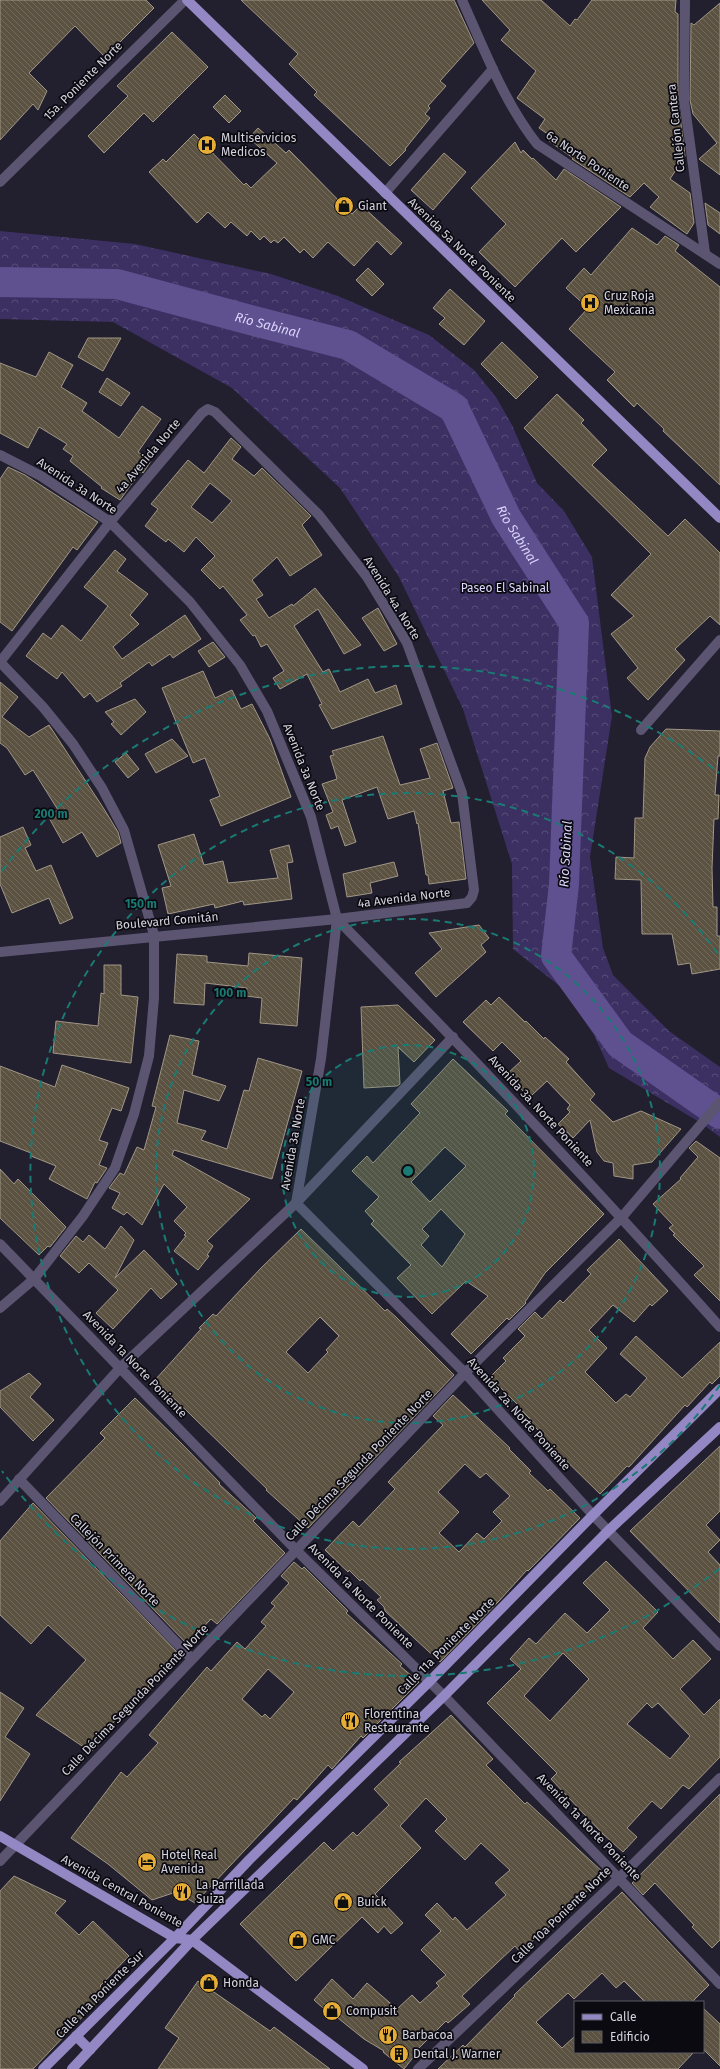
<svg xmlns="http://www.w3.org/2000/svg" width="720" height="2069" font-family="'Fira Sans',sans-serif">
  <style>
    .forest { fill: url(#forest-crowns) }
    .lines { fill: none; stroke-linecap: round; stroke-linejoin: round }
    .river { stroke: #5f5090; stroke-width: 30 }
    .building { fill: url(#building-back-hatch); stroke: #a19785; fill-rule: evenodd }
    .minor { stroke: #5b5572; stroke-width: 10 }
    .major { stroke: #9388c3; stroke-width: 10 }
    .ring { fill: none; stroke: #197b74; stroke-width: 2; stroke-dasharray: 7 5 }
    .labels { text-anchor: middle; stroke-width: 3.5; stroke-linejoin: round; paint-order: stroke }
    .street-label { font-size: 12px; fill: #d4d3dd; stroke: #0b0a11 }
    .poi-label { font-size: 12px; fill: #d4d3dd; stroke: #0b0a11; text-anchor: start }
    .park-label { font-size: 12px; fill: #ddd6fd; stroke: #0b0a11 }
    .water-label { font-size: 13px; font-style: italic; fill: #dad4fa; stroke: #0b0a11 }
    .centre { fill: #197b74; stroke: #0b0a11; stroke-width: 2 }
    .ring-label { font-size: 12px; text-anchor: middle; font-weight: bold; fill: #197b74; stroke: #0b0a11; stroke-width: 3.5; stroke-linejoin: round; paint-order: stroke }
  </style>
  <defs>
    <pattern id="forest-crowns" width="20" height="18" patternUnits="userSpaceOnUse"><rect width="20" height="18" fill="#3c3063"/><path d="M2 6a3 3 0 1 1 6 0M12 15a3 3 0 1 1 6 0" fill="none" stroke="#574d79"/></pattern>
    <pattern id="building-back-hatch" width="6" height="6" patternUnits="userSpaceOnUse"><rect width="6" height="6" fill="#5b5242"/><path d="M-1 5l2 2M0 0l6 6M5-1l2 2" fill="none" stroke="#726a5d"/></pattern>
  </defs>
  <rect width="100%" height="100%" fill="#221f2e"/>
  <!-- forest -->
  <polygon class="forest" points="0,231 135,244 271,274 338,296 429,335 474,370 496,397 512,425 537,483 564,511 592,557 612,716 590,857 603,948 613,975 669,1031 720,1067 720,1137 701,1123 609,1068 594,1035 562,988 513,949 512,864 463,709 399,577 340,488 232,388 113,322 0,319"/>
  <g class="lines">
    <!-- river -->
    <path class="river" id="s1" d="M 0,282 L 117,284 L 254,321 L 348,345 L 454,408 L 506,517 L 574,623 L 564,884 L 556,956 L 620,1044 L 720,1114"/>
  </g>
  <!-- building -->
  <g class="building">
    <polygon points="0,0 146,0 154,8 105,57 75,26 29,73 47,91 38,110 33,104 0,140"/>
    <polygon points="241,0 454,0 474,43 440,81 446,86 428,106 430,108 425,114 430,118 405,149 406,150 390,166 314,95 317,92 289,64 298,54"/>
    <polygon points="482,0 541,0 570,26 575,19 577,20 592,0 676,0 675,12 678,14 678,100 685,156 670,179 690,193 694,223 687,234 650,207 659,197 644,183 630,197 572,159 573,158 549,141 552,137 539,128 545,119 517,98 536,71 501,40 510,30"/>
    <polygon points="720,3 720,175 699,159 717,143 693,114 690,100 691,23 694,25"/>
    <polygon points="172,32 208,67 153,122 144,113 104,153 88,136 128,96 117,86"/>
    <polygon points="225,95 241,111 229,123 213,107"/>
    <polygon points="258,128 286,153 289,150 352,214 361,205 402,243 391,255 377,241 354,266 328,242 313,258 304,249 300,253 284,237 278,243 274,240 271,243 264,236 260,240 251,231 247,236 231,222 225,228 208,212 197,223 149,172 163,159 166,162 194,134 244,185 246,183 251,188 277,163 249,138"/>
    <polygon points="515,142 521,153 523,150 532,159 533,158 556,180 564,169 621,207 576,252 562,238 515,287 479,252 506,224 471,188"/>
    <polygon points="444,153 466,172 433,210 411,190"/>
    <polygon points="705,203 720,213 720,234 708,225"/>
    <polygon points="632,228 657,245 665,236 679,245 675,251 720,287 720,485 663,431 664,429 637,403 634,407 607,380 615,372 569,329 588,308 566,288 584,268 591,275"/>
    <polygon points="368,268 384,284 372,296 356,280"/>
    <polygon points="450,289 485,321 464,345 439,324 445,318 433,308"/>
    <polygon points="88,338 121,338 103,371 78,357"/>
    <polygon points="502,342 538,377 516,399 481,364"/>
    <polygon points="49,352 73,365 61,387 87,403 82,411 119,438 142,406 161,419 138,452 151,461 143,473 141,471 120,500 101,488 102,487 70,461 73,456 63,449 67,444 39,427 28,448 0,433 0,363 36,377"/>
    <polygon points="107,378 130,393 121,406 99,392"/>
    <polygon points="557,394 584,420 581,423 607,450 592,465 668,536 685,519 720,553 720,625 710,616 675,649 685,660 648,700 627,678 638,668 611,634 634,616 611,595 651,554 524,428"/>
    <path d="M 231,438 L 241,447 L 232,459 L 254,476 L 262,468 L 311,516 L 302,525 L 322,555 L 290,576 L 277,557 L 252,580 L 263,595 L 256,599 L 269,618 L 292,604 L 293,606 L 315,588 L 361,645 L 344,654 L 318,609 L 294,626 L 323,672 L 329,669 L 340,692 L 368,679 L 375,693 L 396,685 L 402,704 L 332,729 L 319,705 L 322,704 L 307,674 L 280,689 L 273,678 L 284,671 L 267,644 L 261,647 L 255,635 L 253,636 L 240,620 L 247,615 L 223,586 L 220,589 L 201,570 L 215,556 L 196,537 L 184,552 L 168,539 L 166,542 L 145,526 L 158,509 L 151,504 L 188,460 L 204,473 ZM 210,483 L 232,501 L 212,523 L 191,507 Z"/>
    <polygon points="8,467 25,475 98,522 77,550 73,547 12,631 0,622 0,479"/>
    <polygon points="115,550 126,559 117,571 148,594 130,615 139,624 113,647 122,659 185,615 201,639 173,658 170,654 152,666 149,662 120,683 122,686 97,702 90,693 84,698 62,672 57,679 26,656 43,633 51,639 62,625 81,641 108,606 84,587"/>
    <polygon points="378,608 397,644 384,651 362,618"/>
    <polygon points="213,642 225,657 209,667 198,651"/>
    <polygon points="203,671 215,698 232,690 241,709 252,704 270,739 291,797 221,826 210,800 220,796 205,758 193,763 162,688"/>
    <polygon points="0,682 18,697 2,717 29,737 49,725 104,809 118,832 121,843 97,857 82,832 63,843 48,816 58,810 33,770 25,775 7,748 0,743"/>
    <polygon points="135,699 146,712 121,735 111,724 114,722 105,712"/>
    <polygon points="666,729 720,731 720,756 718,756 715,795 719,795 718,819 714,819 712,868 713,907 717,907 717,936 720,936 720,969 692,974 690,963 678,965 672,934 642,934 641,880 615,879 616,857 634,858 635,818 643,818 645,758 650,747"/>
    <polygon points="383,736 400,785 430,778 420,749 437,743 453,788 443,791 451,823 459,822 466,879 429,884 428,875 426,875 418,823 417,824 414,811 388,819 377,787 342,800 356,842 345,846 338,826 331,829 326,815 333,812 322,784 337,779 330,756 334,755 332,751"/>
    <polygon points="172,739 188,756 156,773 145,754"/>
    <polygon points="126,753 139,769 128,778 115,762"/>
    <polygon points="23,827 31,845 25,848 36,871 51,865 73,918 60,924 49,898 12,913 0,884 0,837"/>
    <polygon points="194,834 204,865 223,861 228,883 278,878 270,850 289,845 293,862 287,863 292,899 244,905 243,901 215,908 214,904 168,914 162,888 171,886 158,845"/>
    <polygon points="394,862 398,876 370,883 372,893 347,897 343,874"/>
    <polygon points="479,925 489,938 481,945 486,952 436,997 415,973 442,949 429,933"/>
    <polygon points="249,953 302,958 297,1026 260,1023 262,998 246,996 247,988 205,983 204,1005 174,1003 177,954 207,956 207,962 248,966"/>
    <polygon points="104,965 121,965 121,995 138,997 131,1063 53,1053 56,1021 98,1026 101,993 104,994"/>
    <polygon points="499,997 525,1022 526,1021 544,1039 545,1037 569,1059 566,1062 595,1094 590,1100 613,1122 641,1111 681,1129 652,1162 633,1165 633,1179 614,1176 613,1163 604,1161 597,1152 590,1120 573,1138 558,1124 570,1112 567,1109 570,1105 547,1081 532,1095 527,1095 507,1074 521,1061 502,1042 493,1051 463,1022 486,1000 491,1005"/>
    <polygon points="398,1005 435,1040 414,1062 398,1047 400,1084 397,1086 364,1088 361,1007"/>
    <polygon points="170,1035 199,1041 192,1075 226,1086 219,1101 184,1090 177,1123 206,1131 201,1140 227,1149 244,1090 249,1091 258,1058 302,1071 272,1179 174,1150 172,1155 250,1199 207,1241 213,1246 207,1255 209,1256 198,1270 174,1251 186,1236 184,1235 186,1233 174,1221 187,1207 164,1184 142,1225 127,1212 124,1215 112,1208 120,1193 109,1188 120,1173 124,1175 137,1147 144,1150 156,1107 152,1106"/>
    <path d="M 453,1059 L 508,1111 L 505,1114 L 604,1214 L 545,1273 L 525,1302 L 526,1303 L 509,1320 L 507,1318 L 471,1354 L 451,1334 L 488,1296 L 466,1281 L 432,1314 L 397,1278 L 411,1265 L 371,1224 L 374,1221 L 365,1211 L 379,1197 L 352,1171 L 367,1156 L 373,1163 L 420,1113 L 411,1104 ZM 445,1147 L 466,1166 L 430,1202 L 411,1182 ZM 441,1209 L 465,1234 L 442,1267 L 421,1245 L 429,1236 L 422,1229 Z"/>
    <polygon points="62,1065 129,1088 121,1111 112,1108 99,1140 108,1143 99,1165 107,1168 97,1183 95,1182 87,1199 49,1179 56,1166 31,1156 31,1153 0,1141 0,1066 55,1087"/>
    <polygon points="696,1141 720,1158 720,1301 694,1275 704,1266 673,1235 675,1234 669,1228 673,1225 653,1204 681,1179 680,1178 698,1157 689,1148"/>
    <polygon points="0,1169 14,1184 18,1179 66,1227 50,1247 48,1246 39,1255 0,1218"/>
    <polygon points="121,1226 134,1240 115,1278 144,1250 177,1284 161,1299 151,1288 113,1329 96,1313 118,1290 89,1263 79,1273 60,1256 76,1236 83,1242 89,1235 105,1249"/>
    <path d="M 301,1229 L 385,1311 L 387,1309 L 396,1317 L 454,1375 L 308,1528 L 266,1490 L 267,1489 L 155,1380 L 201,1329 L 199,1328 L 213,1314 L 216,1316 L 261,1268 ZM 320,1317 L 339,1336 L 326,1350 L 328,1352 L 308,1373 L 286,1352 Z"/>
    <polygon points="619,1239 668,1291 652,1306 650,1304 634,1322 613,1305 589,1330 607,1348 585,1372 616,1403 626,1394 630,1397 647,1378 620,1354 636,1336 682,1378 720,1342 720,1376 712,1384 710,1382 687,1407 685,1405 629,1467 627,1466 600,1494 541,1436 543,1435 531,1423 533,1422 520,1409 521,1408 490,1377 506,1361 503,1358 525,1336 518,1329 535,1312 542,1319 560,1300 563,1303 591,1274 587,1270"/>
    <polygon points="29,1373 41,1384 30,1397 54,1420 33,1441 0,1407 0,1391"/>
    <path d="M 453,1395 L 510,1448 L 509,1449 L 531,1471 L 529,1473 L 548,1491 L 550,1489 L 580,1518 L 528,1571 L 527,1570 L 499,1601 L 440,1662 L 385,1611 L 384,1607 L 377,1600 L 381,1597 L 362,1579 L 360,1581 L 349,1570 L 348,1572 L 325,1550 L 353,1521 L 359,1527 L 395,1489 L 388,1482 L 443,1425 L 433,1416 ZM 465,1464 L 480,1478 L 486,1473 L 510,1496 L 493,1512 L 502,1521 L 484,1539 L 477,1533 L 459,1552 L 439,1533 L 459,1512 L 438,1492 Z"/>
    <polygon points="135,1398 182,1444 220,1483 219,1484 256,1518 253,1521 285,1553 217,1624 211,1619 187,1644 46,1498 105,1438 100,1433"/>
    <polygon points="720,1446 720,1511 706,1525 720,1540 708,1552 720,1565 720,1623 630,1531"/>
    <polygon points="33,1503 179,1654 148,1686 151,1689 133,1708 130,1705 110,1726 113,1729 91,1752 36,1715 86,1660 48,1625 31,1644 0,1615 0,1541"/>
    <path d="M 606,1561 L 658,1612 L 643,1628 L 673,1659 L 693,1640 L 711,1659 L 680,1689 L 704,1715 L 720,1699 L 720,1757 L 689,1789 L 683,1785 L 661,1809 L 652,1801 L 627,1828 L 637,1837 L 623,1852 L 602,1833 L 551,1779 L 557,1773 L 487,1703 L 521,1669 L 510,1659 L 529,1638 L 536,1644 L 565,1613 L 587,1633 L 610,1610 L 583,1583 ZM 563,1653 L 589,1679 L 550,1721 L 524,1696 ZM 647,1703 L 652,1708 L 658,1703 L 690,1736 L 670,1759 L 627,1724 Z"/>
    <path d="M 294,1562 L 302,1569 L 304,1567 L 348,1611 L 346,1613 L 402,1664 L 400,1666 L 419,1682 L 363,1738 L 361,1736 L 332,1769 L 328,1765 L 297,1800 L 294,1798 L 195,1903 L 176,1892 L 152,1900 L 108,1864 L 71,1838 L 121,1772 L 127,1777 L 158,1743 L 149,1735 L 207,1667 L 211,1671 L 237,1642 L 245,1649 L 266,1626 L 261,1622 L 275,1606 L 271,1603 L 289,1583 L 281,1576 ZM 268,1669 L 294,1692 L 270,1719 L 265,1714 L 262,1717 L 242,1699 Z"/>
    <polygon points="0,1692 24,1708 5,1737 30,1754 0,1801"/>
    <polygon points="451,1715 493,1759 486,1765 525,1804 527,1802 604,1873 573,1906 520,1952 515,1946 462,1996 470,2004 448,2023 446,2021 413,2054 415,2055 404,2069 383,2052 384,2051 364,2039 333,2014 332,2016 314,2000 332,1979 353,1999 367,1983 397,2009 412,1995 420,2003 439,1986 436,1983 446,1975 421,1950 441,1931 425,1915 437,1903 453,1920 455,1917 467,1930 506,1895 495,1883 510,1870 481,1843 465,1860 435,1831 447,1819 426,1798 400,1826 421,1848 375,1894 403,1923 391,1934 384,1926 378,1933 362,1917 296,1981 240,1924 324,1842 333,1851 353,1832 357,1836 389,1805 374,1789 401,1763 399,1762"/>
    <polygon points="720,1794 720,1940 712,1948 692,1927 694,1925 655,1883 643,1895 632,1883"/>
    <polygon points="14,1876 66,1901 55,1913 79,1935 93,1921 129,1956 100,1986 106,1992 33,2069 0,2069 0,1891"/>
    <polygon points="622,1892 709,1985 692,2002 645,2002 624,1981 616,1988 602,1973 574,1999 568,1993 536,2022 562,2048 575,2036 575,2052 694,2052 678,2069 438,2069 463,2045 465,2047 515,1996 514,1995"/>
    <polygon points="198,1981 270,2031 274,2027 330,2069 158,2069 179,2038 165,2028"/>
    <polygon points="703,2008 720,2024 720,2066 703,2049"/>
  </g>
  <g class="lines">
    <!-- minor -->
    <g class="minor">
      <path d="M 462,0 C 484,49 504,102 537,144 L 720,264"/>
      <polyline points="685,0 684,100 705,253"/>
      <polyline points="0,182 185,0"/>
      <polyline points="385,193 493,69"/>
      <polyline points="0,455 41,476 110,522 190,602 240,665 267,711 311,817 337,919 321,1059 296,1203"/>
      <polyline points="0,662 110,522 202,413 208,409 215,412 319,515 367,577 407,643 462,793 474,890 472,897 467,903 337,919 0,952"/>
      <polyline points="0,662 43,707 73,744 102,788 124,830 154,935 154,998 149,1056 134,1114 115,1168 83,1216 34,1279 0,1308"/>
      <polyline points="641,730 720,640"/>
      <path d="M 337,919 C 468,1052 596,1188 720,1327"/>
      <polyline points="296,1203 465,1373 593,1515 720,1646"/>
      <polyline points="0,1244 296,1550 444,1696 720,1984"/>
      <polyline points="19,1479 192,1659"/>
      <polyline points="0,1501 120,1368 296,1203 453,1037"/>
      <polyline points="0,1861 465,1373 622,1217 720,1102"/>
      <polyline points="418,2069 620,1877 720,1778"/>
    </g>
    <!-- major -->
    <g class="major">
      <polyline points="187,0 720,518"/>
      <polyline points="0,1836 175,1938 192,1940 363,2069"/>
      <polyline points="76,2036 90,2050"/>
      <polyline points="43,2069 175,1938 249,1860 429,1682 593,1515 720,1389"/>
      <polyline points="72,2069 192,1940 444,1696 609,1530 720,1427"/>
    </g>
  </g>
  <!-- distance rings -->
  <circle cx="408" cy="1171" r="126" fill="#197b74" fill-opacity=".12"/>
  <g class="ring">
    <circle cx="408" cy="1171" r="126"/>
    <circle cx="408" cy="1171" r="252"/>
    <path d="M720 1385A378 378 0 1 1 720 957"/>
    <path d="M719 1569A505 505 0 0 1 2 1471M2 871A505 505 0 0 1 719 773"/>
  </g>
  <!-- icons -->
  <defs>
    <symbol id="hospital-disc" viewBox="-11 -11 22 22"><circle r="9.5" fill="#e5ad35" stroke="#0b0a11"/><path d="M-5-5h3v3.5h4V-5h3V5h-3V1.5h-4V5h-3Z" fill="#111"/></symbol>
    <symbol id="shop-disc" viewBox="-11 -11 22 22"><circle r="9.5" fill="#e5ad35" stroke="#0b0a11"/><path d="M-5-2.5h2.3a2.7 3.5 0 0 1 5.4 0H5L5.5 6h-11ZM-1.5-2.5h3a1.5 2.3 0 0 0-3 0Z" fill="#111"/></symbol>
    <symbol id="restaurant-disc" viewBox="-11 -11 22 22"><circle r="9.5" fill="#e5ad35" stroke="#0b0a11"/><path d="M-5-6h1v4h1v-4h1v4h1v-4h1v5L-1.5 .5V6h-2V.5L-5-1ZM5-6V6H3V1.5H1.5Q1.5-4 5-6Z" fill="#111"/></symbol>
    <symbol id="hotel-disc" viewBox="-11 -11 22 22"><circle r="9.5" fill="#e5ad35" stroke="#0b0a11"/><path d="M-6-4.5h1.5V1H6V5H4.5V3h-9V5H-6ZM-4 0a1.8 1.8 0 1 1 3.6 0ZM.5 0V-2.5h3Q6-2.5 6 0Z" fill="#111"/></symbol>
    <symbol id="building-disc" viewBox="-11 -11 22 22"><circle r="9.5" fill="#e5ad35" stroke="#0b0a11"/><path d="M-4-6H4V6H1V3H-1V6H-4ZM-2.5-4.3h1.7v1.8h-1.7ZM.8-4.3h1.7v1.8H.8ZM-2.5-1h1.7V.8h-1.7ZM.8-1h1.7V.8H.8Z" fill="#111"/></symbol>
  </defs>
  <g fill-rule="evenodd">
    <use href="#hospital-disc" x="196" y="134" width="22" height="22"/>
    <use href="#shop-disc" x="333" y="195" width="22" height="22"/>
    <use href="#hospital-disc" x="579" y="292" width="22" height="22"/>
    <use href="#restaurant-disc" x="339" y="1710" width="22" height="22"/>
    <use href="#hotel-disc" x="136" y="1851" width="22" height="22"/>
    <use href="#restaurant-disc" x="171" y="1881" width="22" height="22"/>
    <use href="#shop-disc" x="332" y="1891" width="22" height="22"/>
    <use href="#shop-disc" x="287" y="1929" width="22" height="22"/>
    <use href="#shop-disc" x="198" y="1972" width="22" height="22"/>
    <use href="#shop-disc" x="321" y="2000" width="22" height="22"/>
    <use href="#restaurant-disc" x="377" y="2024" width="22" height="22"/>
    <use href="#building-disc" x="388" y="2043" width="22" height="22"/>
  </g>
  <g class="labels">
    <!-- street labels -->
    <g class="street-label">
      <text transform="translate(83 81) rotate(-45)" y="4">15a. Poniente Norte</text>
      <text transform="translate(676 128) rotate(-96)" y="4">Callejón Cantera</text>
      <text transform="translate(588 161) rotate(34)" y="4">6a Norte Poniente</text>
      <text transform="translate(462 250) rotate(44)" y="4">Avenida 5a Norte Poniente</text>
      <text transform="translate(148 456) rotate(-50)" y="4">4a Avenida Norte</text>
      <text transform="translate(77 486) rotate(33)" y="4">Avenida 3a Norte</text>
      <text transform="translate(392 598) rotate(58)" y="4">Avenida 4a. Norte</text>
      <text transform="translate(304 767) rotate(68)" y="4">Avenida 3a Norte</text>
      <text transform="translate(404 898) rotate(-7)" y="4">4a Avenida Norte</text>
      <text transform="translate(167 921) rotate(-5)" y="4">Boulevard Comitán</text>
      <text transform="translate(541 1111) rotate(47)" y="4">Avenida 3a. Norte Poniente</text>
      <text transform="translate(293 1144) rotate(-80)" y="4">Avenida 3a Norte</text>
      <text transform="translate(135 1364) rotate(46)" y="4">Avenida 1a Norte Poniente</text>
      <text transform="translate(519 1414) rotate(48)" y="4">Avenida 2a. Norte Poniente</text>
      <text transform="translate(359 1465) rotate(-46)" y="4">Calle Décima Segunda Poniente Norte</text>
      <text transform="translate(115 1560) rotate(46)" y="4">Callejón Primera Norte</text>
      <text transform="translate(361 1596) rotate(45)" y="4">Avenida 1a Norte Poniente</text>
      <text transform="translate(446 1646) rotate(-45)" y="4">Calle 11a Poniente Norte</text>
      <text transform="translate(135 1700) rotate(-46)" y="4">Calle Décima Segunda Poniente Norte</text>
      <text transform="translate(589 1827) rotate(46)" y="4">Avenida 1a Norte Poniente</text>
      <text transform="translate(122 1891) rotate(29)" y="4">Avenida Central Poniente</text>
      <text transform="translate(561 1915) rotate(-44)" y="4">Calle 10a Poniente Norte</text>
      <text transform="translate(100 1994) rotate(-45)" y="4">Calle 11a Poniente Sur</text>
    </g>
    <!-- poi labels -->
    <g class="poi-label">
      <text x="221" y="142">Multiservicios<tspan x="221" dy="14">Medicos</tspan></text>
      <text x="358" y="210">Giant</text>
      <text x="604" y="300">Cruz Roja<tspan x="604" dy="14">Mexicana</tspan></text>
      <text x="364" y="1718">Florentina<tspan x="364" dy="14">Restaurante</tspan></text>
      <text x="161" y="1859">Hotel Real<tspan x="161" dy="14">Avenida</tspan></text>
      <text x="196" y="1889">La Parrillada<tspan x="196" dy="14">Suiza</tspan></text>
      <text x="357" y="1906">Buick</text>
      <text x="312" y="1944">GMC</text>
      <text x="223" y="1987">Honda</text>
      <text x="346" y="2015">Compusit</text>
      <text x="402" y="2039">Barbacoa</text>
      <text x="413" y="2058">Dental J. Warner</text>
    </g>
    <!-- park labels -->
    <g class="park-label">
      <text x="505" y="592">Paseo El Sabinal</text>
    </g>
    <!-- water labels -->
    <g class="water-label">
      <text dy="5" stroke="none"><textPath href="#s1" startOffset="273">Río Sabinal</textPath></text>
      <text dy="5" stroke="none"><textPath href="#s1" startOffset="621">Río Sabinal</textPath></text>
      <text transform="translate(565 854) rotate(-87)" y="5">Río Sabinal</text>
    </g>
  </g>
  <circle cx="408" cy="1171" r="6" class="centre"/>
  <g class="ring-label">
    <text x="51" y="818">200 m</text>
    <text x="141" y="908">150 m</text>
    <text x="230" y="997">100 m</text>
    <text x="319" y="1086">50 m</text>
  </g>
  <!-- legend -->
  <rect x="574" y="2001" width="130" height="52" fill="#0b0a11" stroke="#5b5a63"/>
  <rect x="582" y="2014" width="20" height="6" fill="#9388c3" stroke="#5b5a63"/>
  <text x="610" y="2021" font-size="12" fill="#d4d3dd">Calle</text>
  <rect x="582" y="2031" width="20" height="12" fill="url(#building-back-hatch)" stroke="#5b5a63"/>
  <text x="610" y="2041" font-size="12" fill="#d4d3dd">Edificio</text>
</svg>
